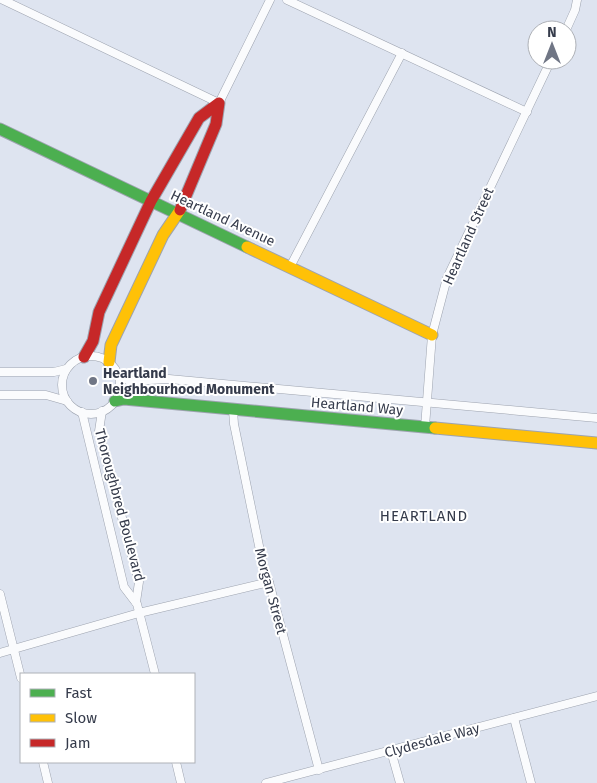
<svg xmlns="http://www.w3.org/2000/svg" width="597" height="783" font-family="'Fira Sans',sans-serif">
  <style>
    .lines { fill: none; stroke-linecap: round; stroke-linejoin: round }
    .street-casing { stroke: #9da3af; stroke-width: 9 }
    .fast-casing { stroke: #9da3af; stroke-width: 13 }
    .slow-casing { stroke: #9da3af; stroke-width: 13 }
    .jam-casing { stroke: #9da3af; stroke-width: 13 }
    .street { stroke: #fafbfd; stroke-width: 8 }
    .fast { stroke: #4caf50; stroke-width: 11 }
    .slow { stroke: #ffc107; stroke-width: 11 }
    .jam { stroke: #c62828; stroke-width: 11 }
    .poi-dot { fill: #707685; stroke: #fff; stroke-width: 2 }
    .labels { text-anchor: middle; stroke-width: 4; stroke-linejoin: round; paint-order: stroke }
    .street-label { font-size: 14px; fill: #353b4b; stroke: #fff }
    .poi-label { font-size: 14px; font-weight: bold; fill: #353b4b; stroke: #fff; text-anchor: start }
    .neighbourhood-label { font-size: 15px; letter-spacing: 1px; fill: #353b4b; stroke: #fff }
  </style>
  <rect width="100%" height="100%" fill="#dee4f0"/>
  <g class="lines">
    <defs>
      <g id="street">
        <polyline points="3,0 219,103 270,0"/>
        <polyline points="287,0 527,112"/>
        <polyline points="566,30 575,10 577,0"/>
        <polyline points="290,267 402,53"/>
        <circle cx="91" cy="385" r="29"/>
        <polyline points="0,372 54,372 66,369"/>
        <polyline points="118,374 129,381 169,379 597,418"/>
        <polyline points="0,395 46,395 67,401"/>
        <polyline points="233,410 234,424 265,575 269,582 319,770"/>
        <polyline points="102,411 99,431 139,582 136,602"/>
        <polyline points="82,412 124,587 137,604 155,674"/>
        <polyline points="425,427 432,335 447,278 551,60"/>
        <polyline points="0,594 21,678"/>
        <polyline points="0,653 139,613 269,582"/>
        <polyline points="514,718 531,783"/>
        <polyline points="391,751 400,783"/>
        <polyline points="43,762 48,783"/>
        <polyline points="176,762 181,783"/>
        <polyline points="266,783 597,696"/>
      </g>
      <g id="fast">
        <polyline points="0,129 247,247"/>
        <polyline points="115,401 124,399 435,428"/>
      </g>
      <g id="slow">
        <polyline points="247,247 432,335"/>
        <polyline points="109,362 111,345 163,235 180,210"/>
        <polyline points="435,428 597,443"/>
      </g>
      <polyline id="jam" points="84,357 93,341 99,312 151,201 199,118 219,103 216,124 180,210"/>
    </defs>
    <!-- street casing -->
    <use href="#street" class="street-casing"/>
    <!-- fast casing -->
    <use href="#fast" class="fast-casing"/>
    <!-- slow casing -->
    <use href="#slow" class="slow-casing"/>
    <!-- jam casing -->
    <use href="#jam" class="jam-casing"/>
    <!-- street -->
    <use href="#street" class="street"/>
    <!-- fast -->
    <use href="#fast" class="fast"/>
    <!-- slow -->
    <use href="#slow" class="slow"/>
    <!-- jam -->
    <use href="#jam" class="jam"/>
  </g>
  <!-- markers -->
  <circle class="poi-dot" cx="93" cy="381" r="5"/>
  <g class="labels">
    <!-- street labels -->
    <g class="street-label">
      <text transform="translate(223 218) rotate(25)" y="5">Heartland Avenue</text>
      <text transform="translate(468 236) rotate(-66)" y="5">Heartland Street</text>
      <text transform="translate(357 406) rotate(5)" y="5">Heartland Way</text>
      <text transform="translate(120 505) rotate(75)" y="5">Thoroughbred Boulevard</text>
      <text transform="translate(271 591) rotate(75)" y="5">Morgan Street</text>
      <text transform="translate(432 740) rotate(-15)" y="5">Clydesdale Way</text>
    </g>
    <!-- poi labels -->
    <g class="poi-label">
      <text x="103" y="378">Heartland<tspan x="103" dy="16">Neighbourhood Monument</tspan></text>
    </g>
    <!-- neighbourhood labels -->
    <g class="neighbourhood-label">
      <text x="424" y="521">HEARTLAND</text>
    </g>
  </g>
  <!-- legend -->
  <rect x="20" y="673" width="175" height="90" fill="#ffffff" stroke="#aeb1b7"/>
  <rect x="30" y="689" width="25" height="8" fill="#4caf50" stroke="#aeb1b7"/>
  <text x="65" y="698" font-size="15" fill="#353b4b">Fast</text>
  <rect x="30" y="714" width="25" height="8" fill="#ffc107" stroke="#aeb1b7"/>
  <text x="65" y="723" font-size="15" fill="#353b4b">Slow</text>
  <rect x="30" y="739" width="25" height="8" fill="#c62828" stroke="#aeb1b7"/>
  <text x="65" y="748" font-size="15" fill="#353b4b">Jam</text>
  <!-- north arrow -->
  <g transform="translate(552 45)"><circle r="24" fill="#ffffff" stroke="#aeb1b7"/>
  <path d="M0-4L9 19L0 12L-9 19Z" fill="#707685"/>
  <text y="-8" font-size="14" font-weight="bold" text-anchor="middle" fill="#353b4b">N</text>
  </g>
</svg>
